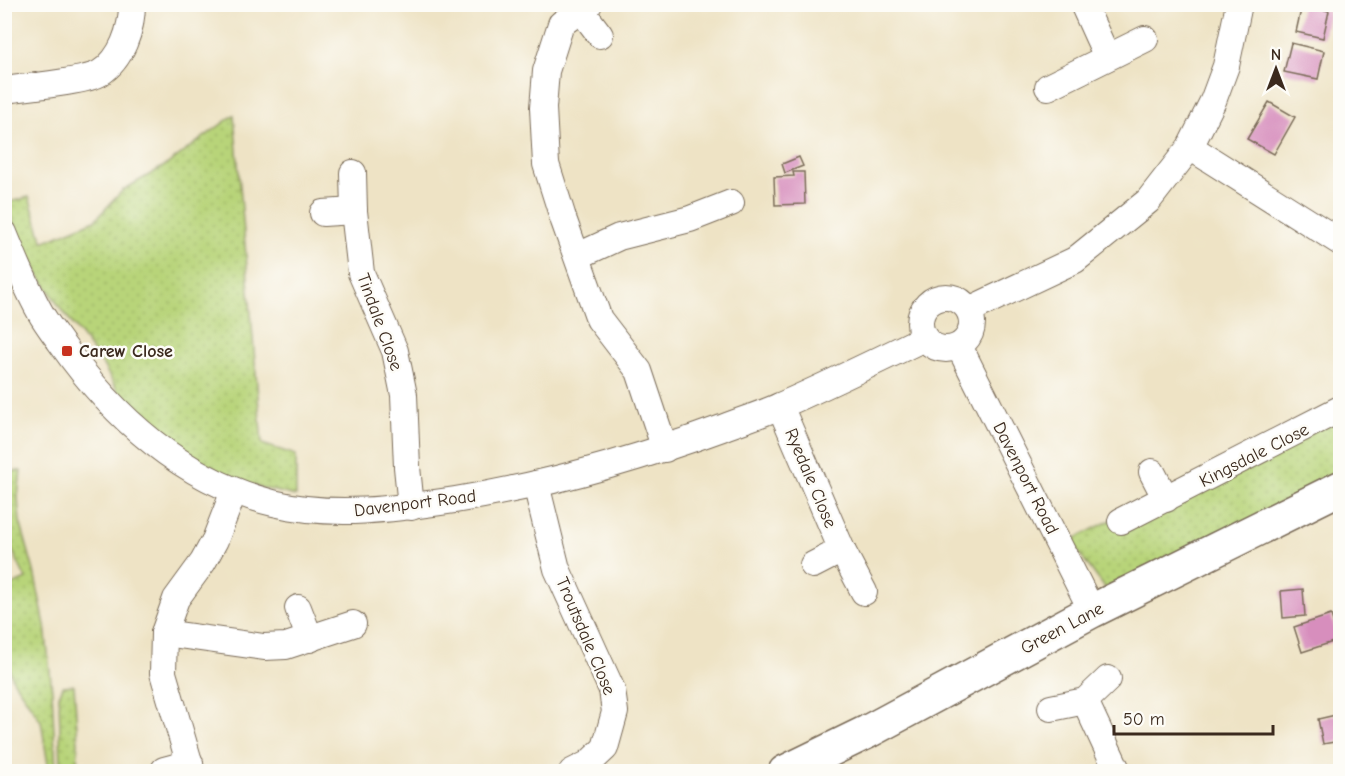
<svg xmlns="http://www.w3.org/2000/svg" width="1345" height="776" font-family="'Comic Neue',sans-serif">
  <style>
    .grass { fill: url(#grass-dots); stroke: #7a7f4c; stroke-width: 1.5 }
    .building { fill: #d78ebd }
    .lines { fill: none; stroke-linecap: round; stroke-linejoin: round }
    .minor-casing { stroke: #7a6b58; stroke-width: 28 }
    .secondary-casing { stroke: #7a6b58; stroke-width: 36 }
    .minor { stroke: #fff; stroke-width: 26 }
    .secondary { stroke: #fff; stroke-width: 33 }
    .poi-dot { fill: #c8321e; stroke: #fdfcf7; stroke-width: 2 }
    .labels { text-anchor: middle; stroke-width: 5; stroke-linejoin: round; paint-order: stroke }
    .street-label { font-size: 18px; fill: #3b2a1e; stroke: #fdfcf7 }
    .poi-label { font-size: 18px; font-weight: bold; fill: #3b2a1e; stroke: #fdfcf7; text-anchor: start }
  </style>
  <defs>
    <pattern id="grass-dots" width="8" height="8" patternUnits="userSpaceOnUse" patternTransform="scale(1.5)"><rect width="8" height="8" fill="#b8d479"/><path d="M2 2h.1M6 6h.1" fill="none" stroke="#9fb668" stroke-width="1.8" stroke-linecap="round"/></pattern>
  </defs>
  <rect width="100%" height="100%" fill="#fdfcf7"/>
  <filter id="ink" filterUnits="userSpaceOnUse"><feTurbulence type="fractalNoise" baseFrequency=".0167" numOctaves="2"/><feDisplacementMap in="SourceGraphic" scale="12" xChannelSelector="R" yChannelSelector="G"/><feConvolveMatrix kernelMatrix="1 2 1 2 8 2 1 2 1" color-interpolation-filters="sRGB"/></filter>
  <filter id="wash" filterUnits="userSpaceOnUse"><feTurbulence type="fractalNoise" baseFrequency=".008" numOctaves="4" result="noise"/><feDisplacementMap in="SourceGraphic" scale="24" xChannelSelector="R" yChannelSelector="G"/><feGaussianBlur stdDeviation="1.35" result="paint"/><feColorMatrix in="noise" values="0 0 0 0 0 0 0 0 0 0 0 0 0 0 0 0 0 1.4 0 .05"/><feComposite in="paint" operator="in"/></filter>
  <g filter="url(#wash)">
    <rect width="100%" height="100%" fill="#eee3c5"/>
    <!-- grass -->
    <g class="grass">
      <polygon points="234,115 262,444 296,455 296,496 238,482 166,442 124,402 103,365 57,303 23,250 6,203 29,197 43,242 95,220 123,190 166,165"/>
      <polygon points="1340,402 1340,492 1105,588 1070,541"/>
      <polygon points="5,471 21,471 18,498 20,521 34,571 45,625 52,691 56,771 49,771 41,721 13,680 5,656 5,588 26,579 5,535"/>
      <polygon points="74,685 78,743 77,771 61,771 59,696 63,686"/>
    </g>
    <g id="blocks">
      <!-- building -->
      <g class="building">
        <polygon points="1302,5 1329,11 1323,38 1296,32"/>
        <polygon points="1291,43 1324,51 1318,79 1284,72"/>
        <polygon points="1269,102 1295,117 1274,154 1247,139"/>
        <polygon points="799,157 803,166 785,173 782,164"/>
        <polygon points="793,172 804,172 805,204 775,205 774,177 794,176"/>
        <polygon points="1303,589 1305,616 1283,618 1281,591"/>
        <polygon points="1331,615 1339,640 1302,652 1294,627"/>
        <polygon points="1340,714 1340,741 1323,744 1318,719"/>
      </g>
    </g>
  </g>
  <g filter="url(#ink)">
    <use href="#blocks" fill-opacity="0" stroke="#7a6b58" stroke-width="1.5"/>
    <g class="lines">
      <defs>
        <g id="minor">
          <polyline points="589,4 561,24 546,71 543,108 546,164 564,221 599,319 639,371 665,449"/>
          <polyline points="1083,4 1107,57"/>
          <polyline points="581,10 600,35"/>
          <polyline points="1048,87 1145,39"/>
          <path d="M 4,90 C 25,87 85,82 100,73 C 122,59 132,29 132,4"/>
          <polyline points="1190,147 1340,242"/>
          <polyline points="353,173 354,211 361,273 395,351 404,395 407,467 411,507"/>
          <polyline points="323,213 354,211"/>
          <path d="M 4,233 C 15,260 26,287 40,312 C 46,323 54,333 61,343 C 113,417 184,481 273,503 C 333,518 395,509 455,500 C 547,485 635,460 722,428 C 742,420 763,414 782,405 C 830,384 877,361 924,338"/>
          <polyline points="578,256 619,237 690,219 731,203"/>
          <circle cx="946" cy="323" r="26"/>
          <polyline points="969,310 1075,260 1148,201 1190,147 1213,101 1226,66 1239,4"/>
          <polyline points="959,346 1092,611"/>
          <polyline points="780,406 842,550 864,592"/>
          <polyline points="1152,472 1166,499"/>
          <polyline points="536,484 557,569 612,690 615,712 605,748 588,764 572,772"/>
          <polyline points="1121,521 1340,409"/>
          <polyline points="813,565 842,550"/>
          <polyline points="298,608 310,639"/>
          <polyline points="164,633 264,647 286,646 353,624"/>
          <polyline points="1085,701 1118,772"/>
          <polyline points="1051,708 1085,701 1108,679"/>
          <polyline points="164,770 190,763"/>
          <polyline points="192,772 163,673 164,633 176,599 203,562 215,540 234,491"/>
        </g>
        <polyline id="secondary" points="785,772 867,732 1092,611 1340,488"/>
      </defs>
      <!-- minor casing -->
      <use href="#minor" class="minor-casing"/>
      <!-- secondary casing -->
      <use href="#secondary" class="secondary-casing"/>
      <!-- minor -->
      <use href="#minor" class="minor"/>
      <!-- secondary -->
      <use href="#secondary" class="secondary"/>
    </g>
  </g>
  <!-- markers -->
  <rect class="poi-dot" x="61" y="345" width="12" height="12" rx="3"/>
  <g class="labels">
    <!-- street labels -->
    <g class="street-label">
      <text transform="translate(380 322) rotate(70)" y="6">Tindale Close</text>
      <text transform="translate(1254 455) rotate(-27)" y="6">Kingsdale Close</text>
      <text transform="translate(811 478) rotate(67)" y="6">Ryedale Close</text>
      <text transform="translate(1026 478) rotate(63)" y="6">Davenport Road</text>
      <text transform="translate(415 503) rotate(-7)" y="6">Davenport Road</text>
      <text transform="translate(1062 628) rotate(-28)" y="6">Green Lane</text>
      <text transform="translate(586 636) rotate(67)" y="6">Troutsdale Close</text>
    </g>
    <!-- poi labels -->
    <g class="poi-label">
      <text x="79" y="357">Carew Close</text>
    </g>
  </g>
  <!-- margin -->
  <rect width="1345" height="776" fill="none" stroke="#fdfcf7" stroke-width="24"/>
  <!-- north arrow -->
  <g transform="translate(1276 69)" stroke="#fdfcf7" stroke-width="4.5" paint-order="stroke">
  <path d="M0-4.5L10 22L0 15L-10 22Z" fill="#3b2a1e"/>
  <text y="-9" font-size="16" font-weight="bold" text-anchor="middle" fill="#3b2a1e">N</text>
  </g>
  <!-- scale -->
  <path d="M1114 725v9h159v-9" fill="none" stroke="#3b2a1e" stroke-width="3"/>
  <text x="1123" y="725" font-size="18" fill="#3b2a1e" stroke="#fdfcf7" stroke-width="4.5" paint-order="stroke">50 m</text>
</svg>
